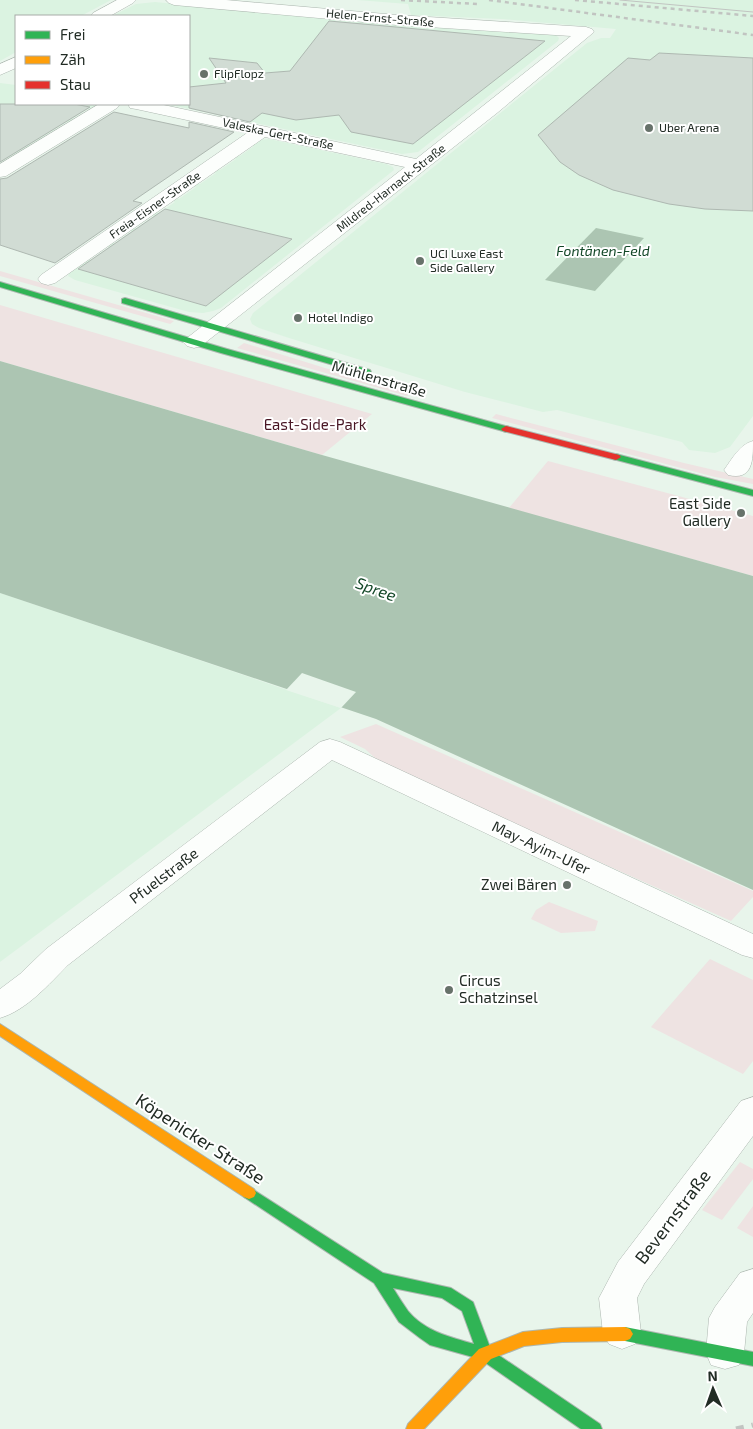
<svg xmlns="http://www.w3.org/2000/svg" width="753" height="1429" font-family="'Exo 2',sans-serif">
  <style>
    .built { fill: #dbf3e1 }
    .green { fill: #eee3e2 }
    .water { fill: #acc5b2 }
    .pier { fill: #e8f5eb }
    .building { fill: #d1dcd4; stroke: #aeb8b1 }
    .lines { fill: none; stroke-linecap: round; stroke-linejoin: round }
    .street-casing { stroke: #adb7b0; stroke-width: 1 }
    .fast-casing { stroke: #adb7b0; stroke-width: 2 }
    .slow-casing { stroke: #adb7b0; stroke-width: 2 }
    .jam-casing { stroke: #adb7b0; stroke-width: 2 }
    .street { fill: #fcfefc; fill-rule: evenodd }
    .fast { fill: #30b455; fill-rule: evenodd }
    .slow { fill: #ff9f0a; fill-rule: evenodd }
    .jam { fill: #e5322d; fill-rule: evenodd }
    .tram { stroke: #c1c4c1; stroke-width: 1 }
    .rail-far1 { stroke: #c1c4c1; stroke-width: 2.5; stroke-dasharray: 4 4; stroke-linecap: butt }
    .rail { stroke: #c1c4c1; stroke-width: 5; stroke-dasharray: 8 8; stroke-linecap: butt }
    .poi-dot { fill: #67726a; stroke: #fff; stroke-width: 2 }
    .labels { text-anchor: middle; stroke-width: 4; stroke-linejoin: round; paint-order: stroke }
    .far-street-label { font-size: 12px; fill: #222c25; stroke: #fff }
    .far-poi-label { font-size: 12px; fill: #222c25; stroke: #fff; text-anchor: start }
    .far-water-label { font-size: 14px; font-style: italic; fill: #124727; stroke: #fff }
    .street-label { font-size: 15px; fill: #222c25; stroke: #fff }
    .park-label { font-size: 15px; fill: #491725; stroke: #fff }
    .poi-label { font-size: 15px; fill: #222c25; stroke: #fff; text-anchor: end }
    .water-label { font-size: 16px; font-style: italic; fill: #124727; stroke: #fff }
    .near-street-label { font-size: 18px; fill: #222c25; stroke: #fff }
  </style>
  <rect width="100%" height="100%" fill="#e8f5eb"/>
  <!-- built -->
  <g class="built">
    <polygon points="0,0 111,0 81,16 16,16 16,52 0,61"/>
    <polygon points="357,0 753,0 753,416 730,447 715,453 689,450 682,442 557,410 543,412 465,392 289,338 259,328 252,324 250,319 253,313 587,43 601,38 610,38 616,29 501,19 411,15 408,4"/>
    <polygon points="155,2 397,25 556,35 559,38 558,41 418,152 402,154 166,104 189,104 189,16 112,16 136,4"/>
    <polygon points="0,83 16,85 16,104 99,104 92,110 88,109 72,119 76,120 71,123 67,122 43,137 46,138 42,141 38,140 29,145 33,147 28,150 24,149 0,163"/>
    <polygon points="269,139 386,164 393,167 394,170 221,308 213,311 203,313 189,312 75,280 68,276 69,273 87,259 92,260 110,247 106,246 110,243 115,243 132,231 128,230 132,227 137,228 154,216 150,215 154,212 159,213 175,202 171,200 175,198 179,199 196,187 192,186 196,183 200,184 216,173 212,172 216,169 220,170 236,159 232,158 236,155 240,156 254,146 251,145 259,140"/>
    <polygon points="0,593 341,708 0,962"/>
  </g>
  <!-- green -->
  <g class="green">
    <polygon points="0,271 174,321 170,324 0,276"/>
    <polygon points="0,305 372,414 322,455 0,361"/>
    <polygon points="244,343 325,368 413,392 407,396 237,348"/>
    <polygon points="496,414 684,463 753,479 753,484 715,477 492,418"/>
    <polygon points="548,461 753,516 753,576 509,508"/>
    <polygon points="376,724 753,891 753,897 731,921 383,765 365,749 340,737"/>
    <polygon points="549,902 598,921 595,931 561,933 531,919 536,910"/>
    <polygon points="710,959 753,980 753,1061 743,1074 651,1027"/>
    <polygon points="740,1162 753,1169 753,1179 722,1220 702,1210"/>
    <polygon points="753,1206 753,1237 737,1228"/>
  </g>
  <!-- water -->
  <g class="water">
    <polygon points="596,228 644,238 595,291 545,280"/>
    <polygon points="0,361 322,455 753,576 753,890 376,719 0,593"/>
  </g>
  <!-- pier -->
  <polygon class="pier" points="302,673 356,692 341,708 286,690"/>
  <!-- building -->
  <g class="building">
    <polygon points="329,21 385,26 545,41 413,144 351,132 339,115 296,120 262,113 250,122 189,108 189,87 226,83 209,58 257,63 265,73 290,71"/>
    <polygon points="659,53 753,58 753,211 705,209 669,204 613,190 579,175 560,162 538,135 628,58 650,60"/>
    <polygon points="0,104 74,104 90,107 0,162"/>
    <polygon points="114,112 189,128 189,122 234,132 133,201 142,203 55,263 0,245 0,179 7,178"/>
    <polygon points="165,209 292,239 206,306 78,269"/>
  </g>
  <g class="lines">
    <defs>
      <g id="street">
        <polygon points="117,0 136,0 133,3 110,16 91,16 93,13"/>
        <polygon points="166,0 226,0 397,15 586,27 592,29 594,32 497,113 201,346 194,348 187,346 183,342 187,338 405,167 265,137 55,283 48,285 41,283 38,279 41,275 247,133 136,109 130,108 128,104 159,104 416,159 571,36 397,25 174,5 169,3"/>
        <polygon points="16,57 16,68 0,75 0,64"/>
        <polygon points="99,104 120,104 117,108 6,176 0,177 0,164"/>
        <path d="M 753,441 C 753,460 753,481 728,475 L 724,470 C 732,459 740,444 753,441 Z"/>
        <path d="M 330,739 L 340,742 L 753,934 L 753,958 L 742,955 L 332,760 L 68,965 C 49,984 27,1010 0,1018 L 0,989 L 20,974 L 46,949 L 320,742 Z"/>
        <polygon points="753,1097 753,1136 644,1284 637,1298 641,1333 635,1344 622,1349 609,1344 603,1333 599,1298 618,1262 741,1101"/>
        <polygon points="753,1269 753,1313 747,1322 744,1353 739,1365 725,1369 711,1365 706,1353 709,1318 715,1307 740,1273"/>
      </g>
      <g id="fast">
        <polygon points="0,282 227,349 509,427 511,429 506,432 503,431 221,353 0,287"/>
        <polygon points="125,298 370,370 371,372 370,374 364,374 122,303 122,299"/>
        <polygon points="616,454 753,490 753,496 613,459 613,455"/>
        <path d="M 249,1187 L 383,1273 L 451,1288 L 473,1302 L 491,1350 L 600,1424 L 602,1429 L 581,1429 L 480,1359 L 430,1345 L 420,1338 L 399,1322 L 374,1283 L 244,1197 L 242,1193 L 244,1189 ZM 393,1288 L 442,1298 L 462,1311 L 474,1344 C 450,1337 424,1331 408,1311 C 403,1304 398,1296 393,1288 Z"/>
        <polygon points="625,1327 753,1352 753,1366 625,1341 620,1339 617,1334 620,1329"/>
      </g>
      <g id="slow">
        <polygon points="0,1024 254,1189 256,1193 254,1197 249,1199 244,1197 0,1036"/>
        <polygon points="625,1327 630,1329 633,1334 630,1339 625,1341 562,1342 524,1346 491,1359 424,1429 406,1429 408,1424 479,1349 523,1332 562,1328"/>
      </g>
      <polygon id="jam" points="506,426 619,455 621,457 616,460 503,431 501,429"/>
    </defs>
    <!-- street casing -->
    <use href="#street" class="street-casing"/>
    <!-- fast casing -->
    <use href="#fast" class="fast-casing"/>
    <!-- slow casing -->
    <use href="#slow" class="slow-casing"/>
    <!-- jam casing -->
    <use href="#jam" class="jam-casing"/>
    <!-- street -->
    <use href="#street" class="street"/>
    <!-- fast -->
    <use href="#fast" class="fast"/>
    <!-- slow -->
    <use href="#slow" class="slow"/>
    <!-- jam -->
    <use href="#jam" class="jam"/>
    <!-- tram -->
    <polyline class="tram" points="620,0 753,12"/>
    <!-- rail-far1 -->
    <g class="rail-far1">
      <polyline points="401,0 477,4"/>
      <polyline points="489,0 753,35"/>
      <polyline points="575,0 753,16"/>
    </g>
    <!-- rail -->
    <polyline class="rail" points="736,1429 753,1425"/>
  </g>
  <!-- markers -->
  <g class="poi-dot">
    <circle cx="204" cy="74" r="5"/>
    <circle cx="649" cy="128" r="5"/>
    <circle cx="420" cy="261" r="5"/>
    <circle cx="298" cy="318" r="5"/>
    <circle cx="741" cy="513" r="5"/>
    <circle cx="567" cy="885" r="5"/>
    <circle cx="449" cy="990" r="5"/>
  </g>
  <g class="labels">
    <!-- far-street labels -->
    <g class="far-street-label">
      <text transform="translate(380 18) rotate(5)" y="4">Helen-Ernst-Straße</text>
      <text transform="translate(278 134) rotate(12)" y="4">Valeska-Gert-Straße</text>
      <text transform="translate(391 188) rotate(-38)" y="4">Mildred-Harnack-Straße</text>
      <text transform="translate(155 205) rotate(-35)" y="4">Freia-Eisner-Straße</text>
    </g>
    <!-- far-poi labels -->
    <g class="far-poi-label">
      <text x="214" y="78">FlipFlopz</text>
      <text x="659" y="132">Uber Arena</text>
      <text x="430" y="258">UCI Luxe East<tspan x="430" dy="14">Side Gallery</tspan></text>
      <text x="308" y="322">Hotel Indigo</text>
    </g>
    <!-- far-water labels -->
    <g class="far-water-label">
      <text x="603" y="256">Fontänen-Feld</text>
    </g>
    <!-- street labels -->
    <g class="street-label">
      <text transform="translate(379 379) rotate(16)" y="5">Mühlenstraße</text>
      <text transform="translate(541 848) rotate(25)" y="5">May-Ayim-Ufer</text>
      <text transform="translate(164 876) rotate(-37)" y="5">Pfuelstraße</text>
    </g>
    <!-- park labels -->
    <g class="park-label">
      <text x="315" y="430">East-Side-Park</text>
    </g>
    <!-- poi labels -->
    <g class="poi-label">
      <text x="731" y="509">East Side<tspan x="731" dy="17">Gallery</tspan></text>
      <text x="557" y="890">Zwei Bären</text>
      <text x="459" y="986" text-anchor="start">Circus<tspan x="459" dy="17">Schatzinsel</tspan></text>
    </g>
    <!-- water labels -->
    <g class="water-label">
      <text transform="translate(376 589) rotate(20)" y="6">Spree</text>
    </g>
    <!-- near-street labels -->
    <g class="near-street-label">
      <text transform="translate(200 1139) rotate(33)" y="6">Köpenicker Straße</text>
      <text transform="translate(673 1217) rotate(-53)" y="6">Bevernstraße</text>
    </g>
  </g>
  <!-- legend -->
  <rect x="15" y="15" width="175" height="90" fill="#ffffff" stroke="#a7aba8"/>
  <rect x="25" y="31" width="25" height="8" fill="#30b455" stroke="#a7aba8"/>
  <text x="60" y="40" font-size="15" fill="#222c25">Frei</text>
  <rect x="25" y="56" width="25" height="8" fill="#ff9f0a" stroke="#a7aba8"/>
  <text x="60" y="65" font-size="15" fill="#222c25">Zäh</text>
  <rect x="25" y="81" width="25" height="8" fill="#e5322d" stroke="#a7aba8"/>
  <text x="60" y="90" font-size="15" fill="#222c25">Stau</text>
  <!-- north arrow -->
  <g transform="translate(713 1389) rotate(358)" stroke="#ffffff" stroke-width="4" paint-order="stroke">
  <path d="M0-4L9 19L0 12L-9 19Z" fill="#222c25"/>
  <text y="-8" font-size="14" font-weight="bold" text-anchor="middle" fill="#222c25">N</text>
  </g>
</svg>
